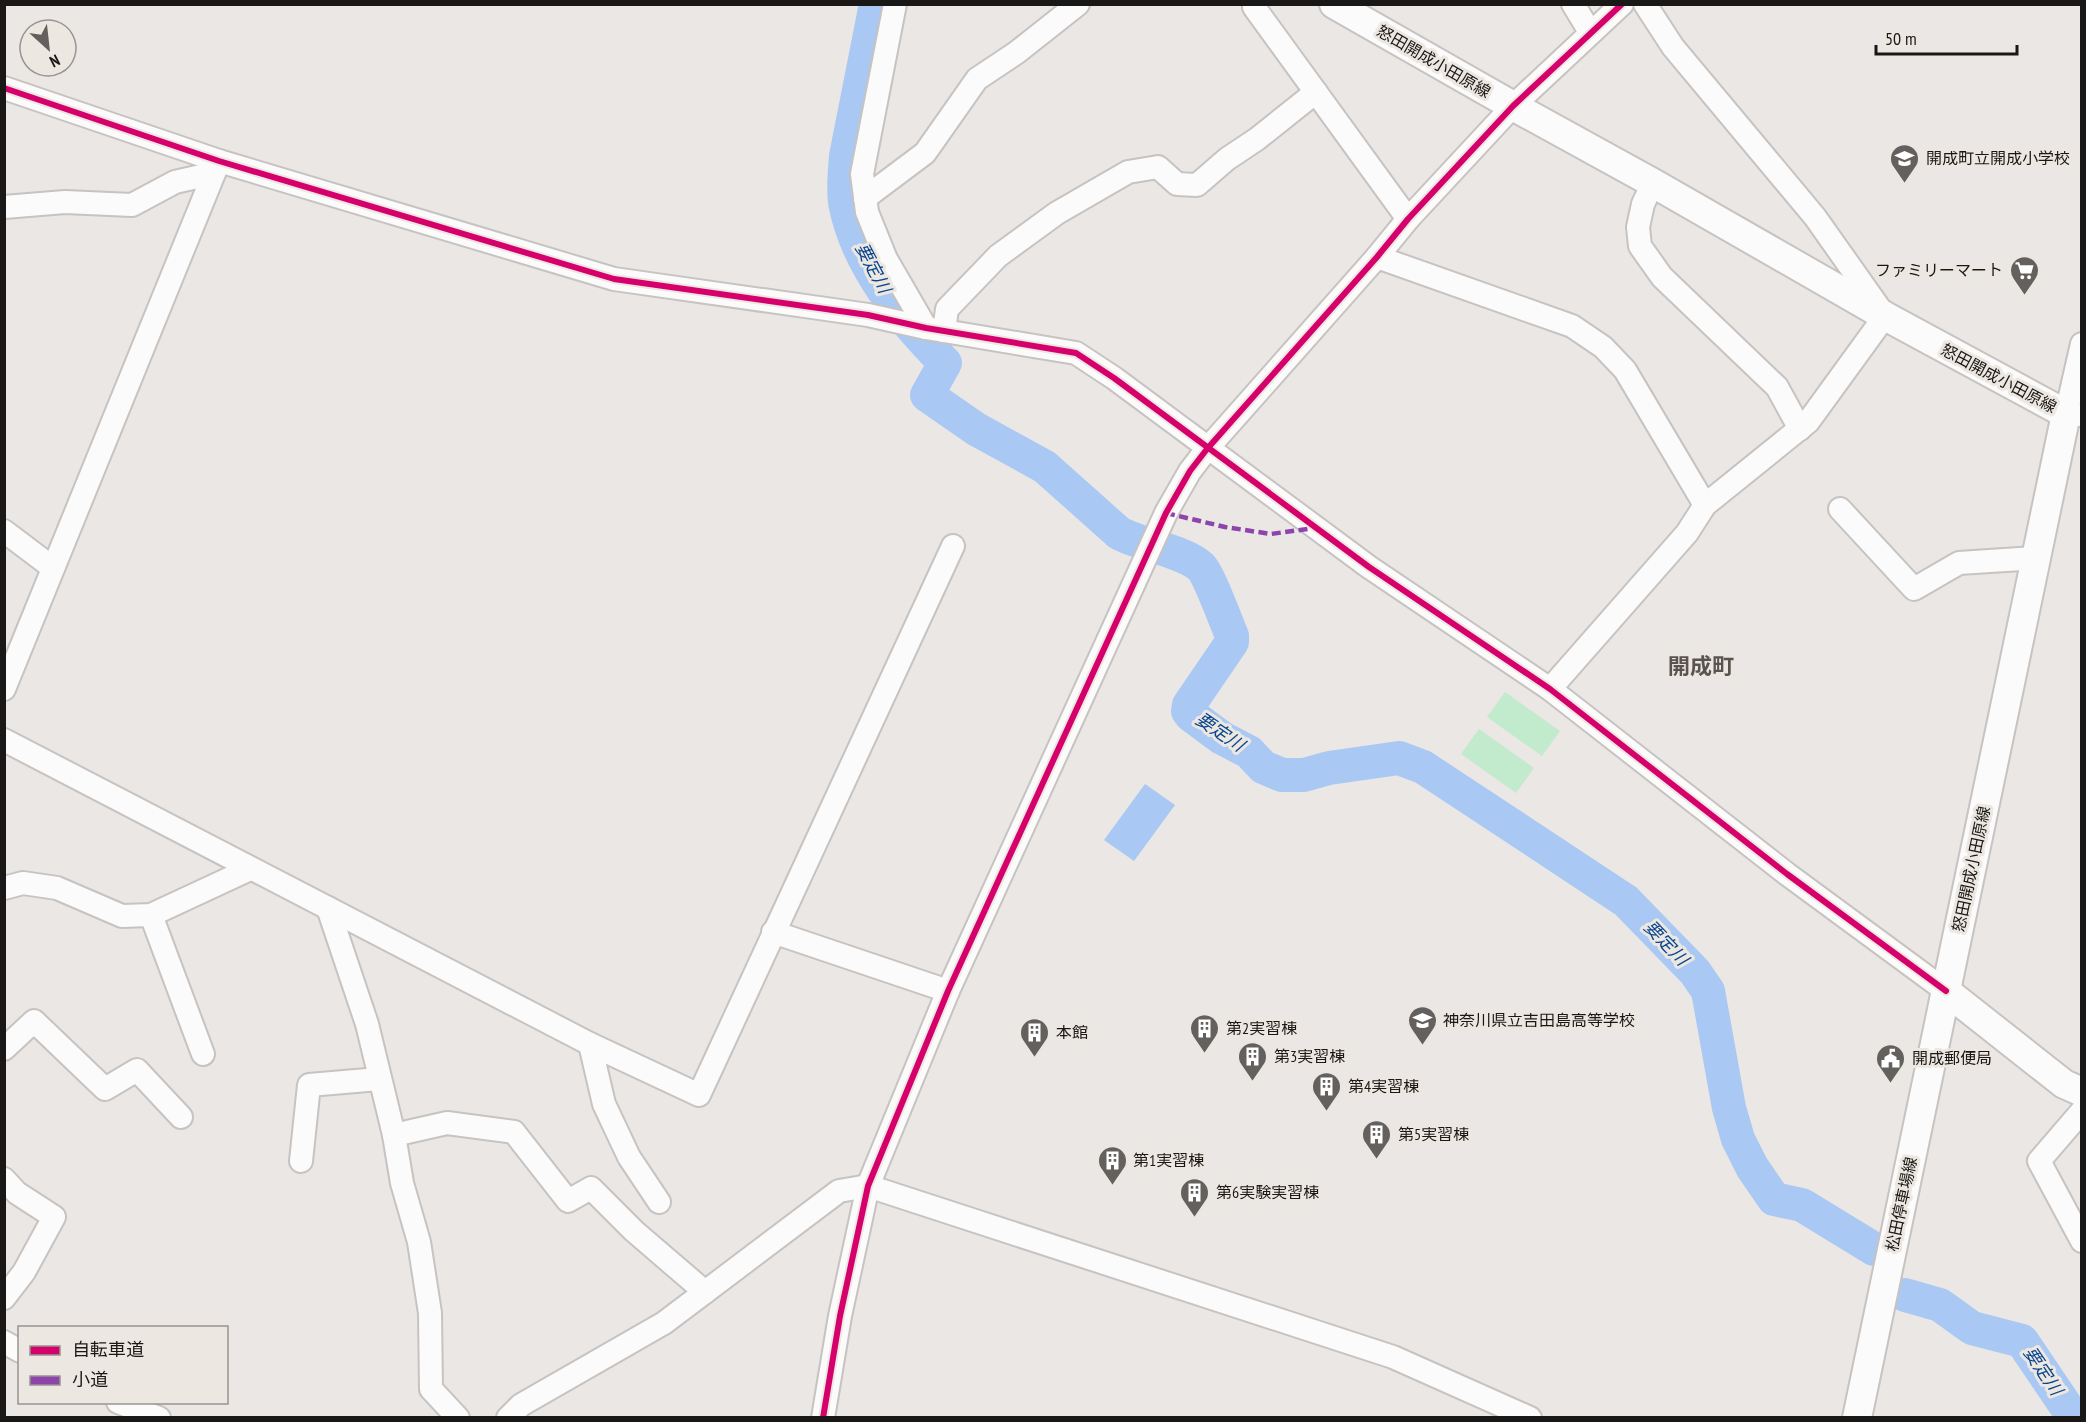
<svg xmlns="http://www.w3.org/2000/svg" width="2086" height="1422" font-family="'PT Sans Narrow','Noto Sans JP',sans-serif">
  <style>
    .green { fill: #c2eacd }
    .water { fill: #a9c8f3 }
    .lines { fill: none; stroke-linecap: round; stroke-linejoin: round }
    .river { stroke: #a9c8f3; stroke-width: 34 }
    .minor-casing { stroke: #c6c3c1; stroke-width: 26 }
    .major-casing { stroke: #c6c3c1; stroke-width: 32 }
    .minor { stroke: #fcfbfb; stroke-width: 22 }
    .major { stroke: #fcfbfb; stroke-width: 28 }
    .quiet { stroke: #8e44ad; stroke-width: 4.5; stroke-dasharray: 9 4.5; stroke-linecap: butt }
    .cycleway-casing { stroke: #ede7e1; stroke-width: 10 }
    .cycleway { stroke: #d6006c; stroke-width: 6 }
    .labels { text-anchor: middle; stroke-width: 6; stroke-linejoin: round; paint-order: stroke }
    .street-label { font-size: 16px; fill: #1a1816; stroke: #ede7e1 }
    .poi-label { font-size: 16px; fill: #1a1816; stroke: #ede7e1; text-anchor: start }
    .water-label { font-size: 18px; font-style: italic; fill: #07468e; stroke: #ede7e1 }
    .district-label { font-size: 22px; font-weight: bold; fill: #5a5450; stroke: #ede7e1 }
  </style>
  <rect width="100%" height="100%" fill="#eae7e4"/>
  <!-- green -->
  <g class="green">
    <polygon points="1505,692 1560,731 1542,756 1487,717"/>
    <polygon points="1479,729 1534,768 1516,793 1461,754"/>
  </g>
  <!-- water -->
  <polygon class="water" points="1145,784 1175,805 1134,861 1104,840"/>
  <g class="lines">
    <!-- river -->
    <g class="river">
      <path d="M 876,4 L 846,156 C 845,171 843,186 845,202 C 856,264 902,320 945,363 L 927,395 L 976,429 L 1045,467 L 1119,533 C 1141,545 1184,551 1201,567 C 1209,575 1226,622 1232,636 L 1232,642 L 1189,705 L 1188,711 L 1191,715 L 1222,738 L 1249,752 L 1263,767 L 1282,775 L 1304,775 L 1329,768 L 1399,758 L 1423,767 L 1626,901 L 1695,972 L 1708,991 L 1729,1108 L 1738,1139 L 1752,1167 L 1774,1199 L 1802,1205 L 1874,1249"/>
      <polyline points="1905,1295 1940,1305 1972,1328 2022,1341 2074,1418"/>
    </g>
    <defs>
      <g id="minor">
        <polyline points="895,4 862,174 867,212 886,259 926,328"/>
        <polyline points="1255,4 1254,7 1408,219"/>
        <polyline points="1573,4 1590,32"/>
        <polyline points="4,88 219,161 614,279 868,315 926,328 1076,353 1114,378 1369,567 1550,689 1787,874 1946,991"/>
        <polyline points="1653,183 1643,204 1638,227 1640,246 1662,277 1777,387 1800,429"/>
        <polyline points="865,198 925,153 977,79 1016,53 1078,4"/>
        <polyline points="4,207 65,202 132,205 175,182 214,173"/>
        <polyline points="1377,257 1572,326 1603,347 1625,370 1705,505"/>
        <polyline points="944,331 947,309 998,256 1057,213 1128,172 1158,167 1177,184 1197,185 1227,159 1257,139 1316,92"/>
        <polyline points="2082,344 2066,414 2082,415"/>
        <polyline points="1840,509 1914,589 1959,563 2036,558"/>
        <polyline points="4,531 53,568"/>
        <polyline points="4,689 219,161"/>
        <polyline points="1550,689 1687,533 1705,505 1808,422 1885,316 1815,217 1673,47 1645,4"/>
        <polyline points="4,740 590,1044 699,1095 953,546"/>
        <polyline points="4,888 23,883 57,888 122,916 151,915 250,869"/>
        <polyline points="328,908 367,1024 394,1135 402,1183 419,1242 430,1313 431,1389 458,1418"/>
        <polyline points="151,915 203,1054"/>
        <polyline points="773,932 948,991"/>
        <polyline points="590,1044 604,1104 629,1157 659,1202"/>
        <polyline points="4,1049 34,1021 105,1089 137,1070 181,1117"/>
        <polyline points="2082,1111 2039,1161 2082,1241"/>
        <polyline points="394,1135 447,1123 514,1132 568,1201 591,1188 634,1231 705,1292"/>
        <polyline points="301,1161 309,1085 379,1079"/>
        <polyline points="4,1179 17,1193 54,1217 24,1272 4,1298"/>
        <polyline points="4,1342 20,1351"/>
        <polyline points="118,1402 159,1418"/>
        <polyline points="508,1418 521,1405 664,1323 839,1191 868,1186 1393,1357 1530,1418"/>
        <polyline points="823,1418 840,1316 868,1186 948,991 1166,513 1190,471 1207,449 1377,257 1408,219 1513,106 1622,4"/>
      </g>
      <g id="major">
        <polyline points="1334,4 1513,106 1653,183 1885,316 2066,414 1857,1418"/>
        <polyline points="1946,991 2064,1084 2082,1092"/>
      </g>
    </defs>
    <!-- minor casing -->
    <use href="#minor" class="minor-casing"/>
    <!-- major casing -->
    <use href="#major" class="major-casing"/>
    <!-- minor -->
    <use href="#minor" class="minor"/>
    <!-- major -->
    <use href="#major" class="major"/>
    <!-- quiet -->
    <polyline class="quiet" points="1166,513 1225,527 1271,534 1314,528"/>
    <defs>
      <g id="cycleway">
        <polyline points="4,88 219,161 614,279 868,315 926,328 1076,353 1114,378 1369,567 1550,689 1787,874 1946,991"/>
        <polyline points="823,1418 840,1316 868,1186 948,991 1166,513 1190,471 1207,449 1377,257 1408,219 1513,106 1622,4"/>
      </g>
    </defs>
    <!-- cycleway casing -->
    <use href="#cycleway" class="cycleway-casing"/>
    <!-- cycleway -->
    <use href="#cycleway" class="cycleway"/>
  </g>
  <!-- icons -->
  <defs>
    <symbol id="school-pin" viewBox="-11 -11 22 30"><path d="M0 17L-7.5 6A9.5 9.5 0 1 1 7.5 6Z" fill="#63605e" stroke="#ede7e1"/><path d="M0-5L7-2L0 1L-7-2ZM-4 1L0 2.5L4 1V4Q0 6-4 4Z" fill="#fff"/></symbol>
    <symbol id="supermarket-pin" viewBox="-11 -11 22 30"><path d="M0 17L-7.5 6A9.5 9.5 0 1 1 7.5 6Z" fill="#63605e" stroke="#ede7e1"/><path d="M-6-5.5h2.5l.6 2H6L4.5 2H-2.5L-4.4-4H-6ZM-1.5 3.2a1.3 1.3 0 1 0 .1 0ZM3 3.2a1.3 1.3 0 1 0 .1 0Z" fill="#fff"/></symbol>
    <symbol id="building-pin" viewBox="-11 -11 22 30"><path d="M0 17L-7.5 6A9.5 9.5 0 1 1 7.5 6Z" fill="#63605e" stroke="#ede7e1"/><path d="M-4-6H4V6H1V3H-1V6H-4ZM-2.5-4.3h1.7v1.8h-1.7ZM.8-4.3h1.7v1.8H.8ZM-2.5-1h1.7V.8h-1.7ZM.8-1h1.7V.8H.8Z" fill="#fff"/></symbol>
    <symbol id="civic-pin" viewBox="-11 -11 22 30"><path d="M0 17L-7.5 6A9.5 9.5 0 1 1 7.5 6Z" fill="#63605e" stroke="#ede7e1"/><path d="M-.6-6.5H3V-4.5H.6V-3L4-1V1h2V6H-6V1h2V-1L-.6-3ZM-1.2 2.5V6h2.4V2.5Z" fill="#fff"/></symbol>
  </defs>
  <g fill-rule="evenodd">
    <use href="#school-pin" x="1888" y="142" width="33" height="45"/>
    <use href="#supermarket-pin" x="2008" y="254" width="33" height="45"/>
    <use href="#school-pin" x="1406" y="1004" width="33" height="45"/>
    <use href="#building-pin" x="1188" y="1012" width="33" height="45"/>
    <use href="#building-pin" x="1018" y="1016" width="33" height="45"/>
    <use href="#building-pin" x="1236" y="1040" width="33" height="45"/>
    <use href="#civic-pin" x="1874" y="1042" width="33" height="45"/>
    <use href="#building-pin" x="1310" y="1070" width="33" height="45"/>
    <use href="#building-pin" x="1360" y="1118" width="33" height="45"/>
    <use href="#building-pin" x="1096" y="1144" width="33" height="45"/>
    <use href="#building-pin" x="1178" y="1176" width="33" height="45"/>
  </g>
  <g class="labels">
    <!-- street labels -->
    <g class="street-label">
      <text transform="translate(1434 61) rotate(30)" y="6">怒田開成小田原線</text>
      <text transform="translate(1999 378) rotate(28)" y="6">怒田開成小田原線</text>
      <text transform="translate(1971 869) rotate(-78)" y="6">怒田開成小田原線</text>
      <text transform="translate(1901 1204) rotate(-78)" y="6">松田停車場線</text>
    </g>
    <!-- poi labels -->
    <g class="poi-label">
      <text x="1926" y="164">開成町立開成小学校</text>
      <text x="2003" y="276" text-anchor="end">ファミリーマート</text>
      <text x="1443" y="1026">神奈川県立吉田島高等学校</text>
      <text x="1226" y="1034">第2実習棟</text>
      <text x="1056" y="1038">本館</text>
      <text x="1274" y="1062">第3実習棟</text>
      <text x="1912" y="1064">開成郵便局</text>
      <text x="1348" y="1092">第4実習棟</text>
      <text x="1398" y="1140">第5実習棟</text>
      <text x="1133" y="1166">第1実習棟</text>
      <text x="1216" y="1198">第6実験実習棟</text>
    </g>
    <!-- water labels -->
    <g class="water-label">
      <text transform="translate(873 268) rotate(62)" y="6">要定川</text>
      <text transform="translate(1220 732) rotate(34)" y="6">要定川</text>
      <text transform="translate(1666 943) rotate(46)" y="6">要定川</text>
      <text transform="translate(2043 1371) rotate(56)" y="6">要定川</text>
    </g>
    <!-- district labels -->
    <g class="district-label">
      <text x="1701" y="674">開成町</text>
    </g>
  </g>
  <!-- border -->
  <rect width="2086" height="1422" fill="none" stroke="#1a1816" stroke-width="12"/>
  <!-- legend -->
  <rect x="18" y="1326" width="210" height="78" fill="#ede7e1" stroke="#999490" stroke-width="1.5"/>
  <rect x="30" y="1346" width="30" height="9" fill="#d6006c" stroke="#999490" stroke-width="1.5"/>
  <text x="72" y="1356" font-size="18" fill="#1a1816">自転車道</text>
  <rect x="30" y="1376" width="30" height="9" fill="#8e44ad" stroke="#999490" stroke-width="1.5"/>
  <text x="72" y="1386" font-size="18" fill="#1a1816">小道</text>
  <!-- north arrow -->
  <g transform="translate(48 48) rotate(153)"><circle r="28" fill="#ede7e1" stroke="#999490" stroke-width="1.5"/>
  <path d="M0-4.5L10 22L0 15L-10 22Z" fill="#63605e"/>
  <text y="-9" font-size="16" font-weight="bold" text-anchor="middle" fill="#1a1816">N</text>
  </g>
  <!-- scale -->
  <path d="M1876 45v9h141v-9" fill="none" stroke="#1a1816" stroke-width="3"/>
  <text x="1885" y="45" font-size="18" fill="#1a1816" stroke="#ede7e1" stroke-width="4.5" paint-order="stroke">50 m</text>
</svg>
